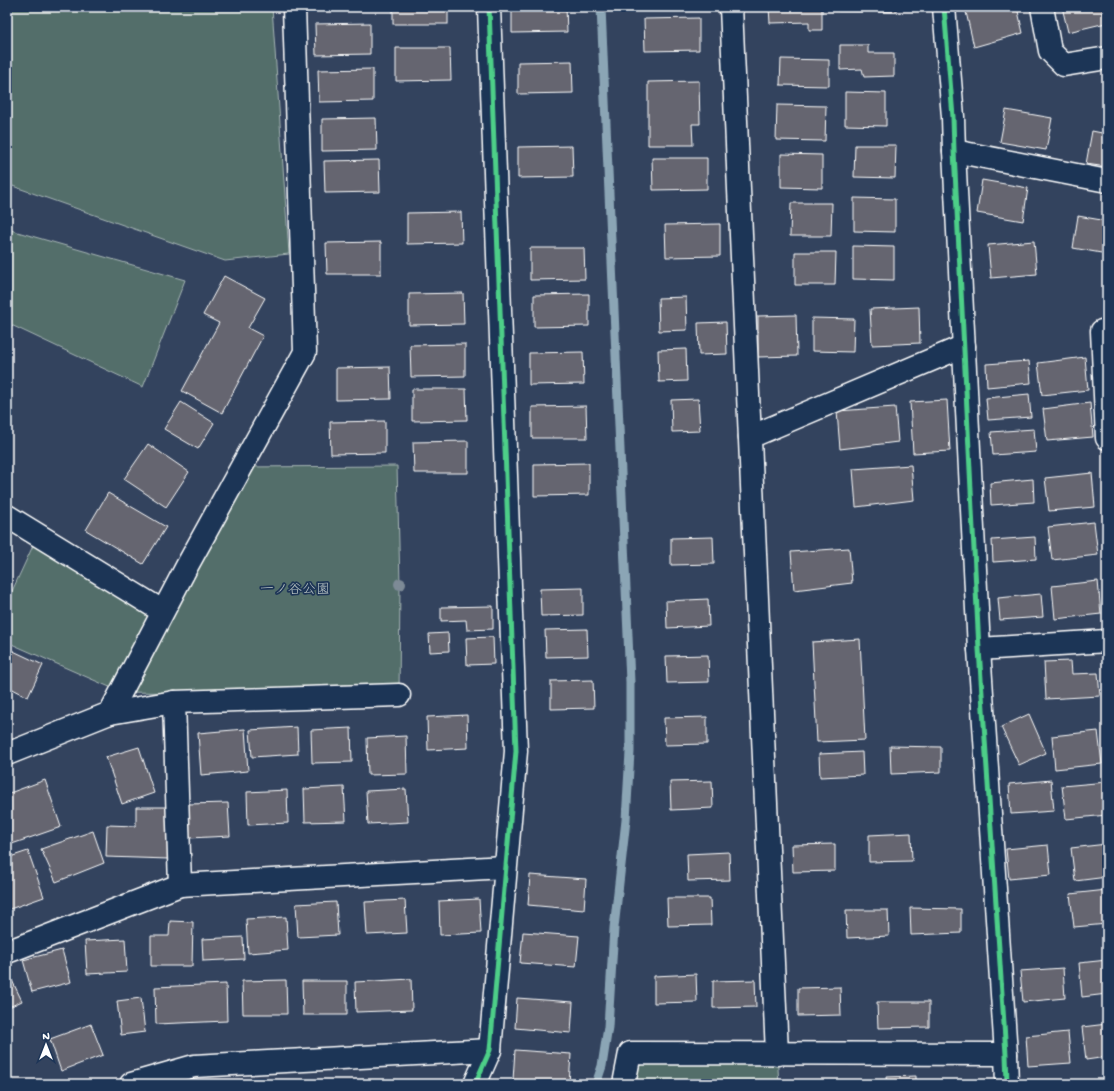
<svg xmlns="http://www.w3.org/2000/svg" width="1114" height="1091" font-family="'Gochi Hand','Klee One',sans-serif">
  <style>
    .green { fill: #526e6b; stroke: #a8b6b5 }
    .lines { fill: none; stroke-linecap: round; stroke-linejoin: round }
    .stream { stroke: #8ba5b5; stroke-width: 9 }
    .building { fill: #65656f; stroke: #fff }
    .street-casing { stroke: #fff; stroke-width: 25 }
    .secondary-casing { stroke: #fff; stroke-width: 25 }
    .street { stroke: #1d3557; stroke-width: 22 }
    .secondary { stroke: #1d3557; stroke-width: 22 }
    .cycleway-casing { stroke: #1d3557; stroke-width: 8 }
    .cycleway { stroke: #4dcf88; stroke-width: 5 }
    .tree { fill: #7d8a96 }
    .labels { text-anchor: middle; stroke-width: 3.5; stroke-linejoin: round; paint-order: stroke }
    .park-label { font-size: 14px; fill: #bac5c4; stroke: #1d3557 }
  </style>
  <rect width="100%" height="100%" fill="#33435e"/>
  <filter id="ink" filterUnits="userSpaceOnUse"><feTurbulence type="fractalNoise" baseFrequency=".025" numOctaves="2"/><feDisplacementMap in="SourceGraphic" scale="8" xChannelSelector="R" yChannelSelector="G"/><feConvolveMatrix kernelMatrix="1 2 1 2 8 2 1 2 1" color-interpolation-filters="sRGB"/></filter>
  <g filter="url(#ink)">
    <!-- green -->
    <g class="green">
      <polygon points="7,7 272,7 289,254 225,261 7,184"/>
      <polygon points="7,229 185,280 143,387 7,323"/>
      <polygon points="397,466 400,584 399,695 121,692 7,642 7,602 37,537 162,611 242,467"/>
      <polygon points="630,1053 777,1054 779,1084 622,1084"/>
    </g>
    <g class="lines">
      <!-- stream -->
      <polyline class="stream" points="596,1084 602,1066 608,1027 614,928 626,820 630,752 630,682 601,7"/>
    </g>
    <!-- building -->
    <g class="building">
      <rect x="393" y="7" width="55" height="17"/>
      <polygon points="512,7 566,7 567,32 512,33"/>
      <polygon points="769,7 822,7 822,30 809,30 809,22 770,23"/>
      <polygon points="839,7 896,7 896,12 838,11"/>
      <polygon points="990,7 1017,7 1023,33 974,47 966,12"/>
      <polygon points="1062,7 1102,7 1106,23 1068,32"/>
      <polygon points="699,18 699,50 645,51 644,19"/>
      <polygon points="370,23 370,54 316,55 315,24"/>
      <polygon points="840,45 868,45 868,53 894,53 894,76 864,77 862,69 840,70"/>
      <polygon points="396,48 450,48 451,80 396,81"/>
      <polygon points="781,59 829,60 829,86 780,85"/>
      <polygon points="572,61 573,93 518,94 518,62"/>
      <polygon points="373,69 373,101 319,102 318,70"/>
      <polygon points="699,81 700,124 692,124 693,145 648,145 648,82"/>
      <polygon points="845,92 886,93 886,126 845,125"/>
      <polygon points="777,105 826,106 825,141 776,140"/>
      <polygon points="1006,110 1052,118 1046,150 1000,142"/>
      <polygon points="376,118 377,150 322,151 322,119"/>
      <polygon points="1092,131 1107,134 1107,167 1086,164"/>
      <polygon points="855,145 896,145 895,178 854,177"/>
      <polygon points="572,146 573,177 518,178 518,147"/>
      <polygon points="781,154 822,155 822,188 781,187"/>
      <polygon points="652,158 707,158 707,189 653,190"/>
      <polygon points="379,160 380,192 325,193 324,161"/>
      <polygon points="982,180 1028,188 1023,221 977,213"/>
      <polygon points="854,198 895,199 895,232 854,231"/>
      <polygon points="791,203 832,203 831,236 790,236"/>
      <polygon points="461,212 462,243 407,244 407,213"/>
      <polygon points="1078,216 1107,221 1107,254 1073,248"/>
      <polygon points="720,224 720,256 666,257 665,225"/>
      <polygon points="1034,241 1037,274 991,278 988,245"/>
      <polygon points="381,242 381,274 327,274 326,243"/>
      <polygon points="853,246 894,247 894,280 853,279"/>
      <polygon points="530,248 584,248 585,279 530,280"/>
      <polygon points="795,252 836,252 835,285 795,285"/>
      <polygon points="224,276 265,298 248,328 263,336 222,413 182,391 219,323 203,315"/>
      <polygon points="463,293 464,324 409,325 409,294"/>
      <polygon points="589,294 589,326 534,327 534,295"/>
      <polygon points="686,297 687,330 659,331 658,298"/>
      <polygon points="919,307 920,343 872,345 870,309"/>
      <polygon points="796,315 797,356 758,357 758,316"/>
      <polygon points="812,318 854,319 853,352 812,351"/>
      <polygon points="726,322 727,354 699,355 698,323"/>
      <polygon points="465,344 465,376 411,377 410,345"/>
      <polygon points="686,349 687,381 659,382 658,350"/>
      <polygon points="583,352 584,384 529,385 529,353"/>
      <polygon points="1085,357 1088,390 1042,395 1038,363"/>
      <polygon points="1029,361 1031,383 987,387 986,364"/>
      <polygon points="390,367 391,399 336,400 336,368"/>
      <polygon points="412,389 466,389 467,420 412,421"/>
      <polygon points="1029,394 1031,417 988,420 986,398"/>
      <polygon points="698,399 700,431 672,432 671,400"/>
      <polygon points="947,400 950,451 913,453 910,402"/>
      <polygon points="181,402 214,423 198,449 164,429"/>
      <polygon points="1090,403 1093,437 1047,441 1043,409"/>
      <polygon points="586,406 587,438 532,438 532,407"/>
      <polygon points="895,407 898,442 840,449 837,411"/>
      <polygon points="385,421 385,453 331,454 330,422"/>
      <polygon points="1034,429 1036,452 993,455 991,432"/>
      <polygon points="468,441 468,473 414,473 413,442"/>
      <polygon points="148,444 189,472 166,507 124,479"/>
      <polygon points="589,463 589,495 534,496 534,464"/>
      <polygon points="911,465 914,500 856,507 853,469"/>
      <polygon points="1092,473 1095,507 1049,511 1045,478"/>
      <polygon points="1033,479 1034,502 991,505 990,483"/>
      <polygon points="108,493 166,527 143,564 86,530"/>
      <polygon points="1094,522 1098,555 1052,560 1048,527"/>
      <polygon points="713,537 714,564 671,565 671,538"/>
      <polygon points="1035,537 1036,559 993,562 992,540"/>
      <polygon points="849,548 852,583 794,590 791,552"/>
      <polygon points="1098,581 1101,614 1055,619 1052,586"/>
      <polygon points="583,588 583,615 541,616 540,589"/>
      <polygon points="1041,594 1043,617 1000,620 998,598"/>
      <polygon points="708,599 709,626 667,628 666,601"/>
      <polygon points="493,606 493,629 467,630 466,620 441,621 441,607"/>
      <polygon points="587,629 588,656 546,657 545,630"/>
      <polygon points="448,633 449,651 430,652 429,634"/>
      <polygon points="493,637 494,664 467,665 466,638"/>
      <polygon points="860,639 865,740 817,742 812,642"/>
      <polygon points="7,648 43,665 28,697 7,686"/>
      <polygon points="708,655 709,682 667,683 666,656"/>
      <polygon points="1071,661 1072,674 1098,673 1100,696 1046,699 1044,662"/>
      <polygon points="593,680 594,708 551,709 551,681"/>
      <polygon points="1029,714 1046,753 1019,765 1001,727"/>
      <polygon points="467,715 468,748 428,750 427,717"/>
      <polygon points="707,717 707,744 665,745 664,718"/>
      <polygon points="297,727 298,754 252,757 250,730"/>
      <polygon points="351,728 352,762 312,763 311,730"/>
      <polygon points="245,729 248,771 201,775 198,733"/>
      <polygon points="1098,731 1102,764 1055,769 1052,736"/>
      <polygon points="406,736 407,774 368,775 367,738"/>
      <polygon points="890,746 941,747 941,772 891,774"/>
      <polygon points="139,747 154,793 122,804 106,757"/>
      <polygon points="862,752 863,775 820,777 819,754"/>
      <polygon points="45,780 61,827 9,845 7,838 7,794"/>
      <polygon points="1051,780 1054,811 1011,814 1009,784"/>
      <polygon points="712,781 713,808 671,810 670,782"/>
      <polygon points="1107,782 1107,815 1066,819 1062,786"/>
      <polygon points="344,787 346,821 305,822 304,789"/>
      <polygon points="406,789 408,822 368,824 366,791"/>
      <polygon points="287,790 288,823 248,825 247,792"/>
      <polygon points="228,803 230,836 189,838 188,804"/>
      <polygon points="136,807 170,807 169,859 106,857 107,825 136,826"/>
      <polygon points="93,831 104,863 56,882 41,849"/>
      <polygon points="911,833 912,861 869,862 869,835"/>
      <polygon points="835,844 835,871 793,872 792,845"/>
      <polygon points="1107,844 1107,877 1075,881 1071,848"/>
      <polygon points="1048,845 1051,875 1009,879 1006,849"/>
      <polygon points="28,851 44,897 7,910 7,858"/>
      <polygon points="729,852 730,880 688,881 687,854"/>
      <polygon points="530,875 586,879 584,910 528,905"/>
      <polygon points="1107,890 1107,924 1074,927 1070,894"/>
      <polygon points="667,898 710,898 711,925 668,926"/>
      <polygon points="479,899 481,933 440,935 439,901"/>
      <polygon points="405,900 407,933 367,935 365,902"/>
      <polygon points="336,902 338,935 298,937 296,904"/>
      <polygon points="910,908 961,909 961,933 911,935"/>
      <polygon points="846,910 888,910 889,936 847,938"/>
      <polygon points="286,917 288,950 248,953 246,919"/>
      <polygon points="170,921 193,922 192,966 151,966 151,936 169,936"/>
      <polygon points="523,932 579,936 576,967 520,963"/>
      <polygon points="243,937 244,959 203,961 202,939"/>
      <polygon points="125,939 127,972 87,974 85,941"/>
      <polygon points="62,950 71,982 32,992 23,960"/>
      <polygon points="1107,960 1107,994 1082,997 1079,963"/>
      <polygon points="1063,968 1065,998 1023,1002 1020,971"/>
      <polygon points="7,970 22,1001 7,1008"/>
      <polygon points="696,974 697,1002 654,1003 654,976"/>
      <polygon points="411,979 412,1010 356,1012 355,982"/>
      <polygon points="286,980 287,1014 243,1014 242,981"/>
      <polygon points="755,980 756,1007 713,1008 713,981"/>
      <polygon points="302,981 347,981 347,1015 303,1015"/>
      <polygon points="226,984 227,1021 156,1024 155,987"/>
      <polygon points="840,987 841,1015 798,1016 798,988"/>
      <polygon points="141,998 145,1032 121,1035 117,1001"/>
      <polygon points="517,998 573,1002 571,1033 515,1028"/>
      <polygon points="877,1002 929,1002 929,1027 878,1028"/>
      <polygon points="91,1024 103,1055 61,1071 50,1039"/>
      <polygon points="1107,1024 1107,1057 1086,1060 1082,1027"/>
      <polygon points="1068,1032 1071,1063 1028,1066 1026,1036"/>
      <polygon points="515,1050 571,1054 569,1084 513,1080"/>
      <polygon points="916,1076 916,1084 887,1084 886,1077"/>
    </g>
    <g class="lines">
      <defs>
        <g id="street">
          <polyline points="731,7 777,1054"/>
          <polyline points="1042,7 1050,51 1064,65 1107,58"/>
          <polyline points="954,151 1107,181"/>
          <polyline points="1102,331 1107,438"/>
          <polyline points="750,437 964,346"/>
          <polyline points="7,516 162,611"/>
          <polyline points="979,649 1107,641"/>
          <polyline points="174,702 180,885"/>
          <polyline points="110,713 174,702 399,695"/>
          <polyline points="7,754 110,713 187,566 305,352 294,7"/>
          <polyline points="7,952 180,885 505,867"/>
          <polyline points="131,1084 194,1066 490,1050"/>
          <polyline points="475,1084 490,1050 516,751 489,7"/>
          <polyline points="624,1084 630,1053 1006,1054"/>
        </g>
        <polyline id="secondary" points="944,7 953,117 954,151 979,649 1006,1054 1007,1084"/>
      </defs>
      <!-- street casing -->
      <use href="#street" class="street-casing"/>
      <!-- secondary casing -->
      <use href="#secondary" class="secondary-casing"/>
      <!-- street -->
      <use href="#street" class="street"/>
      <!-- secondary -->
      <use href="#secondary" class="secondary"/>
      <defs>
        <g id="cycleway">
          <polyline points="944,7 953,117 954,151 979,649 1006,1054 1007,1084"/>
          <polyline points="475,1084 490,1050 516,751 489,7"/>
        </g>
      </defs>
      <!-- cycleway casing -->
      <use href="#cycleway" class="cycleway-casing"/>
      <!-- cycleway -->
      <use href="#cycleway" class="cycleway"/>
    </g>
    <!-- trees -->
    <circle class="tree" cx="400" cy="584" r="6"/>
  </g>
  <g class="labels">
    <!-- park labels -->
    <g class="park-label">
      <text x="295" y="593">一ノ谷公園</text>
    </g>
  </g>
  <!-- margin -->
  <rect width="1114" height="1091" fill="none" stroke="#1d3557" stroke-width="24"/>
  <rect x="12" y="12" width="1090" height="1067" fill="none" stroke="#fff" stroke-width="1.5" filter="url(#ink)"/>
  <!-- north arrow -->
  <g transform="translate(46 1045)" stroke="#1d3557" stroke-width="3" paint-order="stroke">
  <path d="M0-3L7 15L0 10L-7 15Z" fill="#ffffff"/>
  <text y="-6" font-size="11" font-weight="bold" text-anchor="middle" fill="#ffffff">N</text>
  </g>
</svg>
